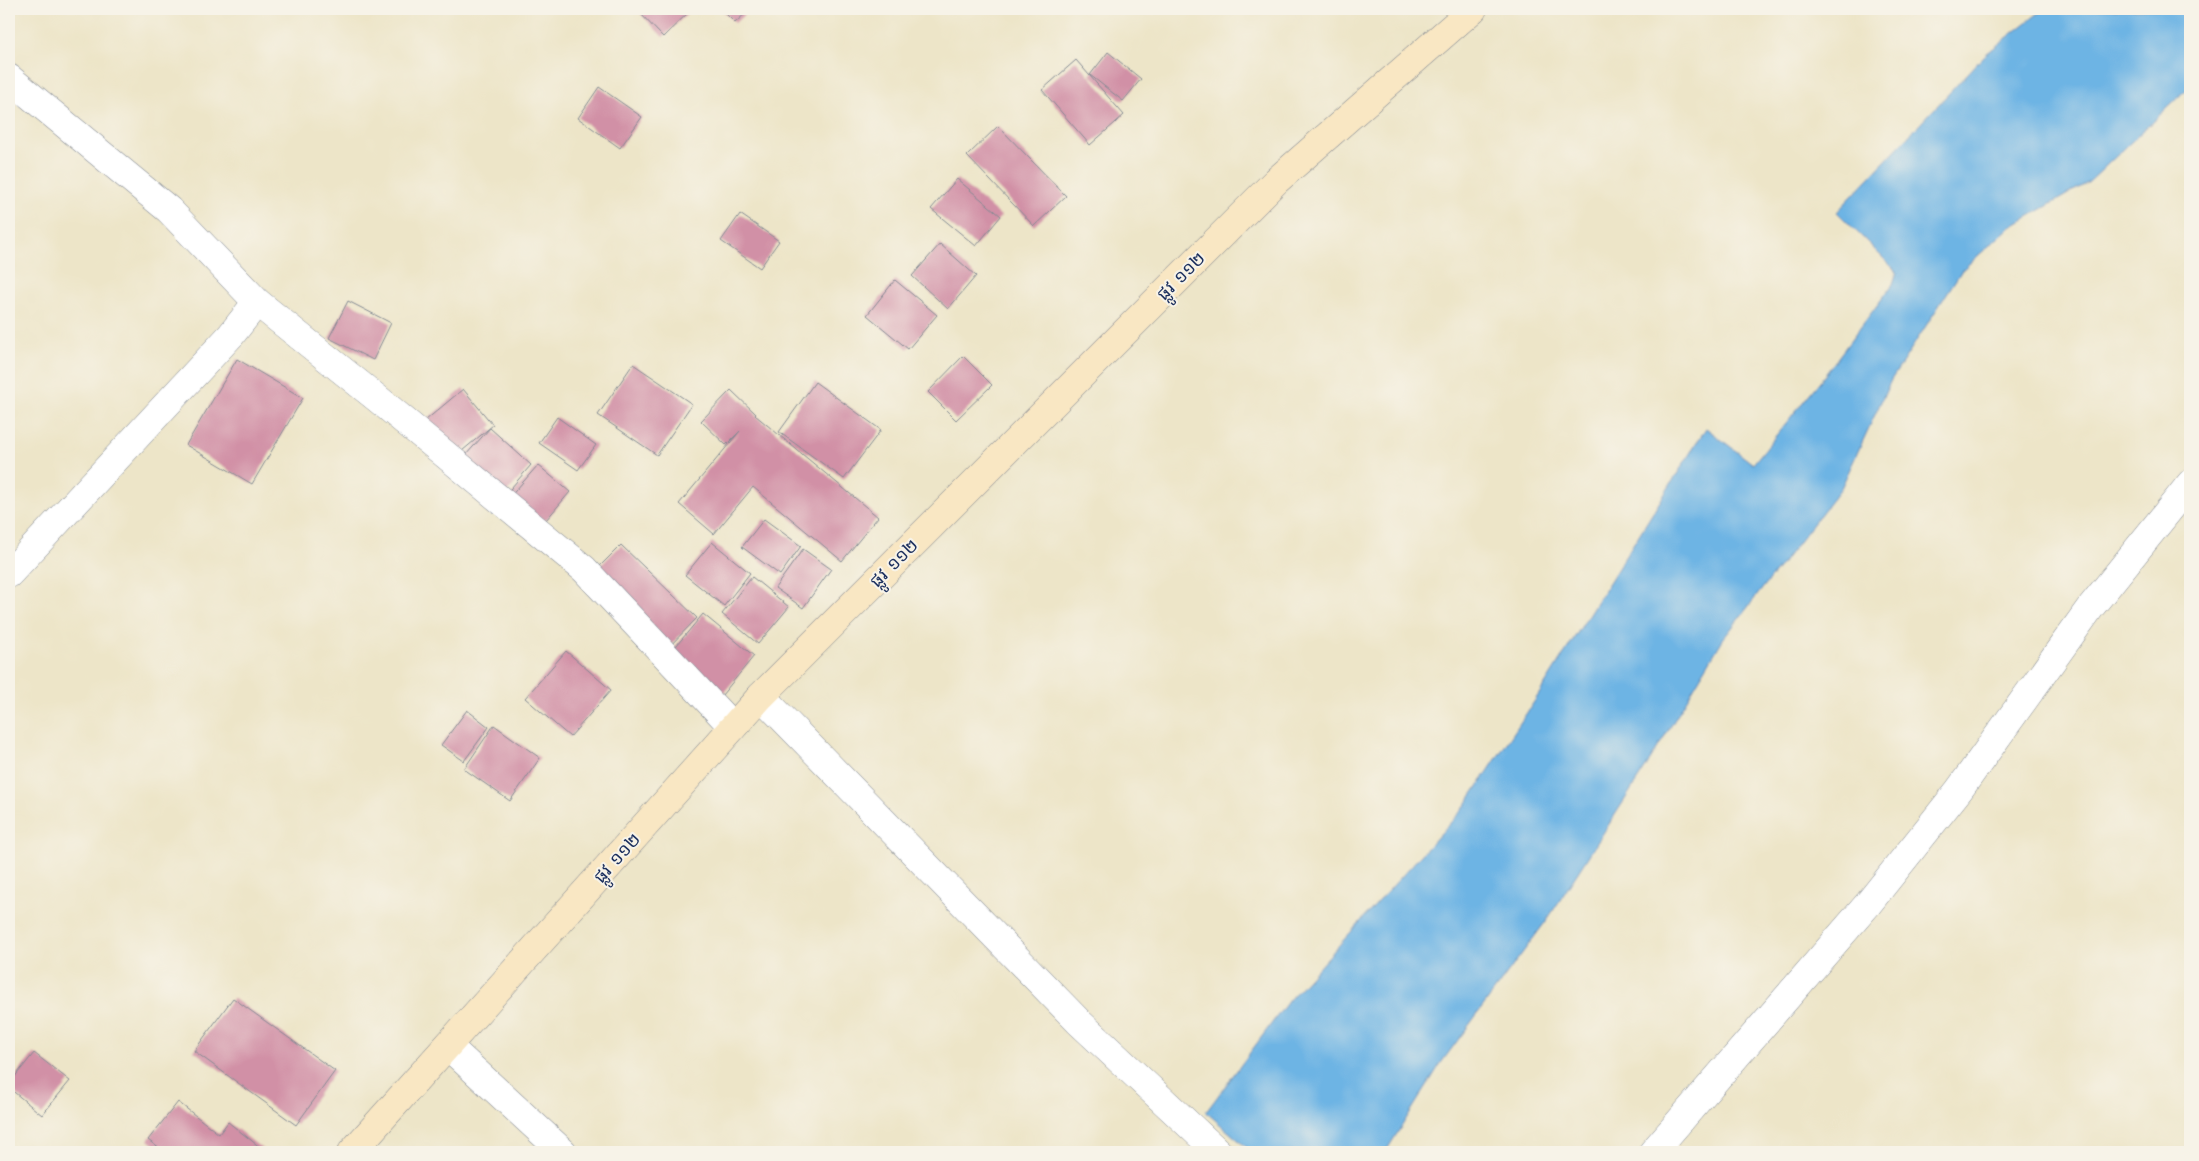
<svg xmlns="http://www.w3.org/2000/svg" width="2199" height="1161" font-family="'Shantell Sans','Noto Sans Khmer',sans-serif">
  <style>
    .water { fill: #6db4e4; stroke: #4472a1 }
    .building { fill: #d190a6 }
    .lines { fill: none; stroke-linecap: round; stroke-linejoin: round }
    .street-casing { stroke: #848a93; stroke-width: 29 }
    .secondary-casing { stroke: #848a93; stroke-width: 29 }
    .street { stroke: #fff; stroke-width: 28 }
    .secondary { stroke: #f9e7c3; stroke-width: 28 }
    .labels { text-anchor: middle; stroke-width: 4; stroke-linejoin: round; paint-order: stroke }
    .street-label { font-size: 18px; fill: #1b2f5e; stroke: #f7f3e8 }
  </style>
  <rect width="100%" height="100%" fill="#f7f3e8"/>
  <filter id="ink" filterUnits="userSpaceOnUse"><feTurbulence type="fractalNoise" baseFrequency=".02" numOctaves="2"/><feDisplacementMap in="SourceGraphic" scale="10" xChannelSelector="R" yChannelSelector="G"/><feConvolveMatrix kernelMatrix="1 2 1 2 8 2 1 2 1" color-interpolation-filters="sRGB"/></filter>
  <filter id="wash" filterUnits="userSpaceOnUse"><feTurbulence type="fractalNoise" baseFrequency=".0096" numOctaves="4" result="noise"/><feDisplacementMap in="SourceGraphic" scale="20" xChannelSelector="R" yChannelSelector="G"/><feGaussianBlur stdDeviation="1.12" result="paint"/><feColorMatrix in="noise" values="0 0 0 0 0 0 0 0 0 0 0 0 0 0 0 0 0 1.4 0 .05"/><feComposite in="paint" operator="in"/></filter>
  <g filter="url(#wash)">
    <rect width="100%" height="100%" fill="#ede5c8"/>
    <!-- water -->
    <polygon class="water" points="2044,9 2190,9 2190,86 2089,182 2009,228 1962,270 1891,380 1841,488 1723,639 1651,759 1549,917 1441,1063 1388,1148 1383,1152 1252,1152 1206,1112 1289,1000 1463,809 1534,702 1706,428 1753,464 1824,376 1893,284 1897,272 1837,212 1986,54"/>
    <g id="blocks">
      <!-- building -->
      <g class="building">
        <polygon points="636,9 692,9 663,37"/>
        <polygon points="721,9 750,9 735,23"/>
        <polygon points="1108,52 1141,79 1123,101 1090,75"/>
        <polygon points="1076,60 1124,115 1090,145 1042,90"/>
        <polygon points="599,87 642,117 620,148 578,118"/>
        <polygon points="998,126 1066,196 1034,226 967,156"/>
        <polygon points="957,179 1001,216 976,246 931,209"/>
        <polygon points="740,214 779,241 760,268 721,241"/>
        <polygon points="940,244 976,276 948,309 912,276"/>
        <polygon points="895,280 937,315 908,349 867,315"/>
        <polygon points="348,301 391,323 373,360 329,338"/>
        <polygon points="963,356 992,385 956,420 928,392"/>
        <polygon points="237,359 303,398 252,484 186,445"/>
        <polygon points="633,364 692,404 657,455 598,415"/>
        <polygon points="815,382 881,430 844,479 779,432"/>
        <polygon points="463,389 493,425 456,456 426,420"/>
        <polygon points="731,390 756,414 755,415 878,517 842,561 753,487 714,534 679,504 740,431 726,445 701,421"/>
        <polygon points="557,417 596,445 578,470 539,443"/>
        <polygon points="490,428 531,465 498,503 456,466"/>
        <polygon points="538,465 570,492 534,534 501,507"/>
        <polygon points="764,519 801,546 780,575 742,547"/>
        <polygon points="712,542 750,573 724,606 685,575"/>
        <polygon points="621,545 697,618 663,653 587,579"/>
        <polygon points="803,549 831,569 803,608 775,588"/>
        <polygon points="752,577 789,607 758,644 722,614"/>
        <polygon points="703,614 754,656 717,701 666,658"/>
        <polygon points="566,651 611,690 570,737 525,698"/>
        <polygon points="467,710 489,727 464,761 441,745"/>
        <polygon points="494,725 540,758 510,801 464,769"/>
        <polygon points="233,998 335,1071 296,1125 194,1051"/>
        <polygon points="34,1053 70,1081 42,1115 9,1088 9,1084"/>
        <polygon points="178,1102 219,1134 228,1122 266,1152 164,1152 148,1140"/>
      </g>
    </g>
  </g>
  <g filter="url(#ink)">
    <use href="#blocks" fill-opacity="0" stroke="#848a93" stroke-width="1"/>
    <g class="lines">
      <defs>
        <g id="street">
          <polyline points="9,78 169,210 257,302 378,399 584,569 733,727"/>
          <polyline points="9,574 231,335 257,302"/>
          <polyline points="761,696 1079,1022 1218,1152"/>
          <polyline points="448,1046 563,1152"/>
          <polyline points="1653,1152 1868,904 1959,790 2090,608 2190,484"/>
        </g>
        <polyline id="secondary" points="352,1152 761,696 1276,181 1473,9"/>
      </defs>
      <!-- street casing -->
      <use href="#street" class="street-casing"/>
      <!-- secondary casing -->
      <use href="#secondary" class="secondary-casing"/>
      <!-- street -->
      <use href="#street" class="street"/>
      <!-- secondary -->
      <use href="#secondary" class="secondary"/>
    </g>
  </g>
  <g class="labels">
    <!-- street labels -->
    <g class="street-label">
      <text transform="translate(1181 276) rotate(-45)" y="6">ផ្លូវ ១១២</text>
      <text transform="translate(894 563) rotate(-45)" y="6">ផ្លូវ ១១២</text>
      <text transform="translate(617 858) rotate(-48)" y="6">ផ្លូវ ១១២</text>
    </g>
  </g>
  <!-- margin -->
  <rect width="2199" height="1161" fill="none" stroke="#f7f3e8" stroke-width="30"/>
</svg>
